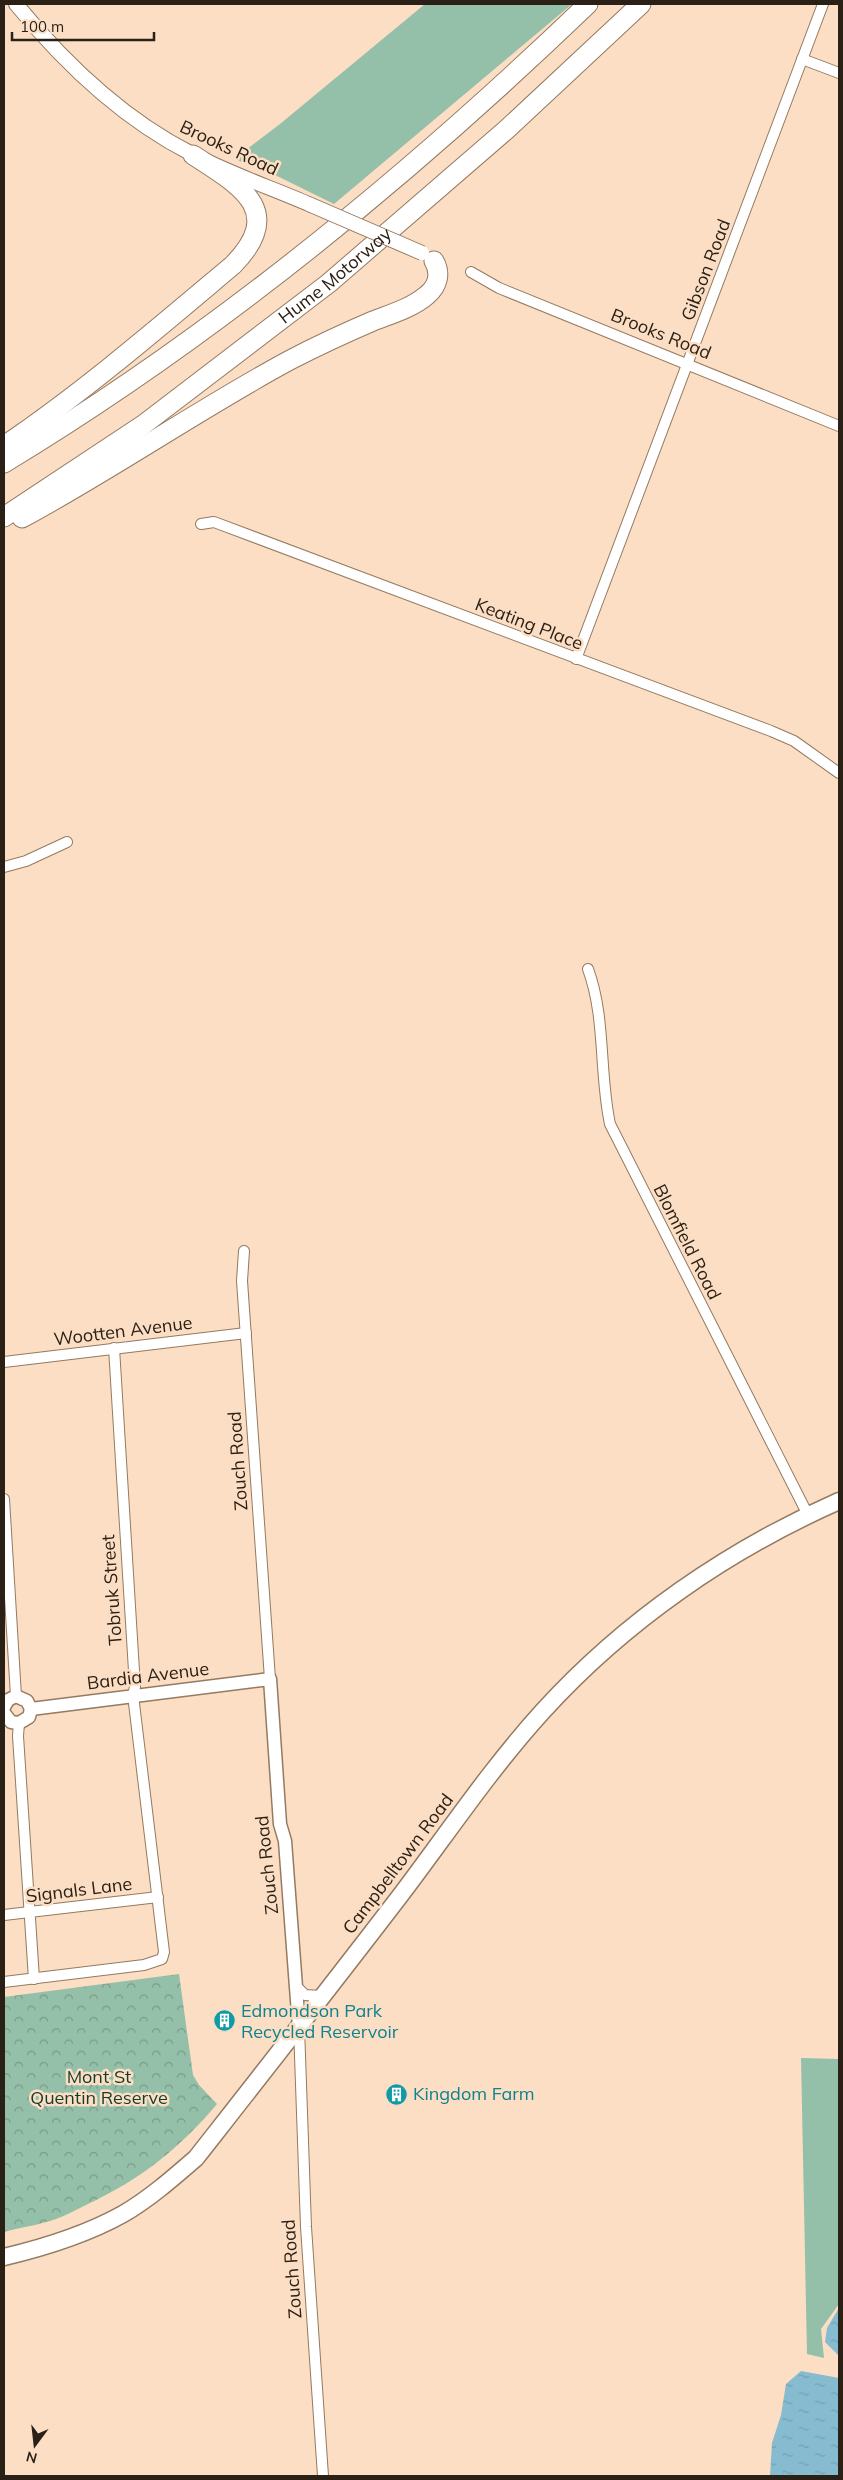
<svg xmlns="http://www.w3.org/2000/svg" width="843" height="2480" font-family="Mulish,sans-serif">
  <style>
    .grass { fill: #94bfa8 }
    .park { fill: url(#park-crowns) }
    .water { fill: url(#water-ripples) }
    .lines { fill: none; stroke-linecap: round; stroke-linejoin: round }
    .minor-casing { stroke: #947a61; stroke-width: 12 }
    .tertiary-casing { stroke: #947a61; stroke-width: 15 }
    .secondary-casing { stroke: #947a61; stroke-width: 16 }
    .primary-casing { stroke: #947a61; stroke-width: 19 }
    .motorway-casing { stroke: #947a61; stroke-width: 21 }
    .minor { stroke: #fff; stroke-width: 10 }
    .tertiary { stroke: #fff; stroke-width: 12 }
    .secondary { stroke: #fff; stroke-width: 14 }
    .primary { stroke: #fff; stroke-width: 16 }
    .motorway { stroke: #fff; stroke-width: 19 }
    .secondary-bridge-casing { stroke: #947a61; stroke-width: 16; stroke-linecap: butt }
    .secondary-bridge { stroke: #fff; stroke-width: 14 }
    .labels { text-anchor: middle; stroke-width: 5; stroke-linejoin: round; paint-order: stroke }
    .street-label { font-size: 18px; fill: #2b2016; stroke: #fbdec3 }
    .culture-label { font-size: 18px; fill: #0d838f; stroke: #fbdec3; text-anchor: start }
    .park-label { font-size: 18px; fill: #143c2b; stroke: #fbdec3 }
  </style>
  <defs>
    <pattern id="park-crowns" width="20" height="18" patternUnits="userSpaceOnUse" patternTransform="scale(1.25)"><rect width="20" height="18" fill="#94bfa8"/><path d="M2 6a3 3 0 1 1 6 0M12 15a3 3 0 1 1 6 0" fill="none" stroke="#799b88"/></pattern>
    <pattern id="water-ripples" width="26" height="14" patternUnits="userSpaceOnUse" patternTransform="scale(1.25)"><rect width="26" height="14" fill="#86bbd0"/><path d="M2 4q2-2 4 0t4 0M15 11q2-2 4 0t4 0" fill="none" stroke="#74a0b2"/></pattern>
  </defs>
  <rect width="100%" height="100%" fill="#fbdec3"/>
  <!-- grass -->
  <g class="grass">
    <polygon points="425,4 572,4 334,204 273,174 234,159 280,124"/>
    <polygon points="801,2058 839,2059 839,2304 821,2329 824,2358 807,2354"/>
  </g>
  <!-- park -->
  <path class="park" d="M 179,1974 L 193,2075 L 199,2085 L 217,2104 C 179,2149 141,2179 88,2204 C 77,2209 67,2215 56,2219 C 40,2225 21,2227 4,2232 L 4,1997 Z"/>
  <!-- water -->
  <g class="water">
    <polygon points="839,2308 839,2356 825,2342 827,2328"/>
    <polygon points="801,2371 839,2378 839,2476 770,2476 772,2443 781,2415 786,2384"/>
  </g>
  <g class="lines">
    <defs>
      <g id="minor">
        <polyline points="802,59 839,73"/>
        <polyline points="471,272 499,288 839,426"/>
        <polyline points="201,524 214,522 771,731 794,741 839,773"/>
        <polyline points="576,659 823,4"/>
        <polyline points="4,867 26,861 67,842"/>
        <path d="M 588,969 C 606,1018 599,1073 610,1124 L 808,1515"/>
        <polyline points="244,1251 242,1281 270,1679"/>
        <polyline points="4,1362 246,1333"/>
        <polyline points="4,1499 16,1696"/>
        <polyline points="19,1723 18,1736 34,1979"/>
        <polyline points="4,1915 158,1897"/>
        <polyline points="4,1982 144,1965 162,1959 164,1952 133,1695 135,1687 114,1348"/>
        <polyline points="295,1985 305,1995 322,1996"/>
        <polyline points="299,2027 306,2227 323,2476"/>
      </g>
      <g id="tertiary">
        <polyline points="4,1707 8,1700 16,1696 27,1701 31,1709 29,1717 19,1723 11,1722 4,1713"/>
        <polyline points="31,1709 270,1679 280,1824 285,1841 299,2027"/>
      </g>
      <path id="secondary" d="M 16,4 C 65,64 123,119 192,154 C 230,174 272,188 311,205"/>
      <path id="primary" d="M 4,2257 C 42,2248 89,2233 123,2214 C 149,2199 173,2178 196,2158 C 265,2070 335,1981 403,1892 C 449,1831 492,1767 543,1711 C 625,1621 728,1550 839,1501"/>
      <g id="motorway">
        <path d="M 4,446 C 85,391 158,328 233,265 C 287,210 239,185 193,155"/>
        <path d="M 4,463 C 216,335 410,175 588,4"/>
        <path id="s1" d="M 4,517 L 143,425 L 329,283 L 506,130 L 641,4"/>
        <path d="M 22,518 C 113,469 199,409 290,360 C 317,346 345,333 373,321 C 391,314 412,308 427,295 C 438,286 441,273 434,261"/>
      </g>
    </defs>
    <!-- minor casing -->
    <use href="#minor" class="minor-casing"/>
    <!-- tertiary casing -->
    <use href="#tertiary" class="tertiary-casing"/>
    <!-- secondary casing -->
    <use href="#secondary" class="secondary-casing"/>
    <!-- primary casing -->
    <use href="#primary" class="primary-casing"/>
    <!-- motorway casing -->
    <use href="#motorway" class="motorway-casing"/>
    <!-- minor -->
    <use href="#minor" class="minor"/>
    <!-- tertiary -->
    <use href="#tertiary" class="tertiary"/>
    <!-- secondary -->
    <use href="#secondary" class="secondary"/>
    <!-- primary -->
    <use href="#primary" class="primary"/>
    <!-- motorway -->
    <use href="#motorway" class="motorway"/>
    <defs>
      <polyline id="secondary-bridge" points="311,205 422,253"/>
    </defs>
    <!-- secondary-bridge casing -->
    <use href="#secondary-bridge" class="secondary-bridge-casing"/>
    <!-- secondary-bridge -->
    <use href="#secondary-bridge" class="secondary-bridge"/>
  </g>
  <!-- icons -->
  <defs>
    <symbol id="building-disc" viewBox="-11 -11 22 22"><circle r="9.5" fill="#0f9aa8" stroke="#fbdec3"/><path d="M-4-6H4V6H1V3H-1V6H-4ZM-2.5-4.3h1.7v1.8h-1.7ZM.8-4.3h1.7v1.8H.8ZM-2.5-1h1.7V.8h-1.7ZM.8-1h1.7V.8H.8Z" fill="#fff"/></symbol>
  </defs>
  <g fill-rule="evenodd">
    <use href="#building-disc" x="212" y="2008" width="25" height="25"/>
    <use href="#building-disc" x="384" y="2082" width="25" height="25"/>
  </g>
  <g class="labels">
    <!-- street labels -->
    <g class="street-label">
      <text transform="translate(229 148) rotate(25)" y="6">Brooks Road</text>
      <text transform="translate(706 270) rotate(-69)" y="6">Gibson Road</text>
      <text dy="6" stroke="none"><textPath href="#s1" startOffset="410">Hume Motorway</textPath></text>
      <text transform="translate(661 334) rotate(22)" y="6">Brooks Road</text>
      <text transform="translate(529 624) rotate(21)" y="6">Keating Place</text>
      <text transform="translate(687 1242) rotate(63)" y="6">Blomfield Road</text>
      <text transform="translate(123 1331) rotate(-7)" y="6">Wootten Avenue</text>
      <text transform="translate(238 1461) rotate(-94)" y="6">Zouch Road</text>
      <text transform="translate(112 1590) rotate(-94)" y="6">Tobruk Street</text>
      <text transform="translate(148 1676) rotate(-7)" y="6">Bardia Avenue</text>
      <text transform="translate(398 1864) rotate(-53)" y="6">Campbelltown Road</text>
      <text transform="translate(267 1865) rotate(-96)" y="6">Zouch Road</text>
      <text transform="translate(79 1890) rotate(-7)" y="6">Signals Lane</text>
      <text transform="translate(292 2269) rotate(-94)" y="6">Zouch Road</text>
    </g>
    <!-- culture labels -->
    <g class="culture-label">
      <text x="241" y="2017">Edmondson Park<tspan x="241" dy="21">Recycled Reservoir</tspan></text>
      <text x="413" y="2100">Kingdom Farm</text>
    </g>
    <!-- park labels -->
    <g class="park-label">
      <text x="99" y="2083">Mont St<tspan x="99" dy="21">Quentin Reserve</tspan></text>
    </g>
  </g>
  <!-- border -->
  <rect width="843" height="2480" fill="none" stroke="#2b2016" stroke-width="10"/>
  <!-- north arrow -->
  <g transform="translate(35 2445) rotate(195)" stroke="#fbdec3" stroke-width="4" paint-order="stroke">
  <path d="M0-4L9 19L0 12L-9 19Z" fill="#2b2016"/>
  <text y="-8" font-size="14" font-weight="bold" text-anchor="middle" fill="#2b2016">N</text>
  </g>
  <!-- scale -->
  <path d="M12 32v8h142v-8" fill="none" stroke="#2b2016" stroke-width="2.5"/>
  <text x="20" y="32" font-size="15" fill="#2b2016" stroke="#fbdec3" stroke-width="4" paint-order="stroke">100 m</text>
</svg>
